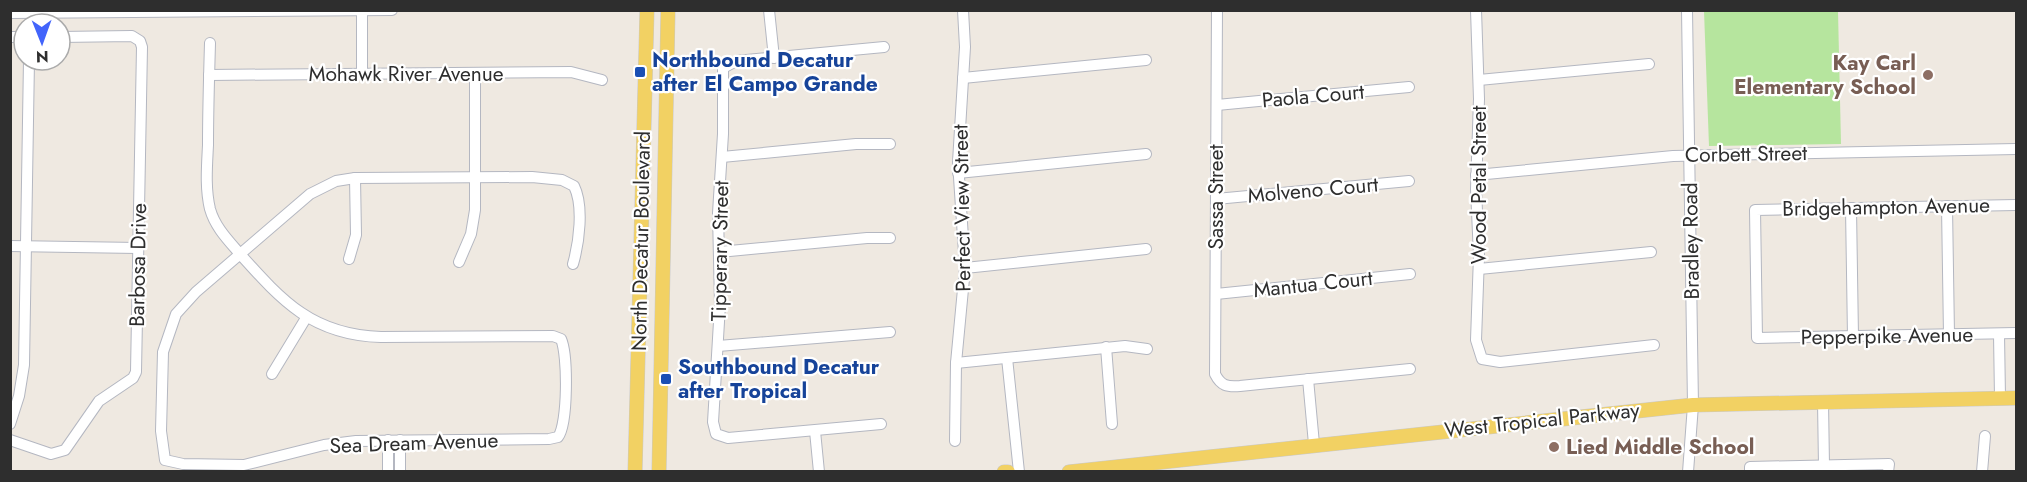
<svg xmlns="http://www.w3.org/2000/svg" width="2027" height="482" font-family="Jost,sans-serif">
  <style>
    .green { fill: #b6e59e }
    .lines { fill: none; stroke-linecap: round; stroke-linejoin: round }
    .minor-casing { stroke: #b4b7c1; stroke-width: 12 }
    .major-casing { stroke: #c9c9c9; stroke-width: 15 }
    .minor { stroke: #fff; stroke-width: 10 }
    .major { stroke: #f2d163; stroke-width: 14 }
    .transit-dot { fill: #1a4fb4; stroke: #fff; stroke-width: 2 }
    .education-dot { fill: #8d6e63; stroke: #fff; stroke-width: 2 }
    .labels { text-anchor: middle; stroke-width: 4.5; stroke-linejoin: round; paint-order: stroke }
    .transit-label { font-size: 21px; font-weight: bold; fill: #164399; stroke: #fff; text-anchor: start }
    .education-label { font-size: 21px; font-weight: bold; fill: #785e54; stroke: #fff; text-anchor: end }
    .street-label { font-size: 21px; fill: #2e2e2e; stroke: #fff }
  </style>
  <rect width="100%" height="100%" fill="#efe9e1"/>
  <!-- green -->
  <polygon class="green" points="1704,11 1838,11 1841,144 1709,146"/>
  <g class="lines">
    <defs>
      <g id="minor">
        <polyline points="362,10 362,74"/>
        <polyline points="769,10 774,58"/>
        <path d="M 1217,10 L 1215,374 C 1221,386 1227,387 1240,386 L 1410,369"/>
        <polyline points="1476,10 1479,99 1476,189 1479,256 1476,340 1482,359 1500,362 1654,345"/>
        <polyline points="1687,10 1693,405 1688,472"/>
        <polyline points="10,13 392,10"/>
        <polyline points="10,37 24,37"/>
        <path d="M 210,43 C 209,77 208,111 208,145 C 207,166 205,188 210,209 C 215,227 228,240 240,254 C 283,302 313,335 381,337 L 553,336 L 561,339 C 568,355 568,424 558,437 L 549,439 L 356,441 L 324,445 L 244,465 L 183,464 L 165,460 L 161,431 L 163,352 L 176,314 L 196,292 L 310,194 L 336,181 L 355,178 L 532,177 L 562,180 L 574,186 C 584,206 579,243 573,264"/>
        <polyline points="209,75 571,72 602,80"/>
        <polyline points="963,78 1146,60"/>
        <polyline points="1479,80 1649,64"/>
        <polyline points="1217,105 1409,87"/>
        <polyline points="722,157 856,144 890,144"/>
        <polyline points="958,173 1146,154"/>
        <polyline points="1476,175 1673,156 2016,149"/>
        <polyline points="1216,199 1409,181"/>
        <polyline points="2016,205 1755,210 1757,338 2016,333"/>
        <polyline points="1947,206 1949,335"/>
        <polyline points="1851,208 1853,337"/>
        <polyline points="10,246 138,248"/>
        <polyline points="719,252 867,238 890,238"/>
        <polyline points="349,259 356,235 355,178"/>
        <polyline points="459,262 471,234 475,210 475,73"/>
        <polyline points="965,268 1146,249"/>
        <polyline points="1479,269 1651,252"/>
        <polyline points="1216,294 1410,274"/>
        <polyline points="1999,334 2000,398"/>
        <polyline points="718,346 890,332"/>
        <polyline points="1106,347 1112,424"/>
        <polyline points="1007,358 1019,472"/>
        <polyline points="956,363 1125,346 1147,349"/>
        <polyline points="272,374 306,318"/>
        <polyline points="1308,379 1314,444"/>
        <polyline points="1823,402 1824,466"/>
        <polyline points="10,424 19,396 24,365 29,60"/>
        <polyline points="881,424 728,438 716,434 713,422 720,305 718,213 723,134 723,68 736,61 884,47"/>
        <polyline points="815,431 819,472"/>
        <polyline points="10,440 51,454 65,450 99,401 133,378 136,372 142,47 140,41 132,36 60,37"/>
        <polyline points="388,440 388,472"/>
        <polyline points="955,441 956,363 965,268 958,162 965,47 963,10"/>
        <polyline points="400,472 400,440"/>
        <polyline points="1750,472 1750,467 1889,464 1888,472"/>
        <polyline points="1982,472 1985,436"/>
      </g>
      <g id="major">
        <polyline points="635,472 647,10"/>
        <polyline points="659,472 668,10"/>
        <polyline points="1004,472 1008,472"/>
        <polyline points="1069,472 1693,405 2016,398"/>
      </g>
    </defs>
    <!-- minor casing -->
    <use href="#minor" class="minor-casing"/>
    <!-- major casing -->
    <use href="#major" class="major-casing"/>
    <!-- minor -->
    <use href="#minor" class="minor"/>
    <!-- major -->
    <use href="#major" class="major"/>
  </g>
  <!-- markers -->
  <g class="transit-dot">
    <rect x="634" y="66" width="12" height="12" rx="3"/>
    <rect x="660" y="373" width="12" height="12" rx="3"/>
  </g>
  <g class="education-dot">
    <circle cx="1928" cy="75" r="6"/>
    <circle cx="1554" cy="447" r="6"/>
  </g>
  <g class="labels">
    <!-- transit labels -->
    <g class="transit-label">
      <text x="652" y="67">Northbound Decatur<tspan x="652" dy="24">after El Campo Grande</tspan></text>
      <text x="678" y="374">Southbound Decatur<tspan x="678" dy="24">after Tropical</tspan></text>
    </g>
    <!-- education labels -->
    <g class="education-label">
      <text x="1916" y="70">Kay Carl<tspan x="1916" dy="24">Elementary School</tspan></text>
      <text x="1566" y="454" text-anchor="start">Lied Middle School</text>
    </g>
    <!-- street labels -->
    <g class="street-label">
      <text x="406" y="81">Mohawk River Avenue</text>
      <text transform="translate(1313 96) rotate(-5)" y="7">Paola Court</text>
      <text transform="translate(1746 154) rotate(-1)" y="7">Corbett Street</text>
      <text transform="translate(1479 185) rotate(-90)" y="7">Wood Petal Street</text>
      <text transform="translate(1313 190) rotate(-5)" y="7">Molveno Court</text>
      <text transform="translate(1216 197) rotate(-90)" y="7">Sassa Street</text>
      <text transform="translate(1886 207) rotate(-1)" y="7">Bridgehampton Avenue</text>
      <text transform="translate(962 208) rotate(-91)" y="7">Perfect View Street</text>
      <text transform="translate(641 241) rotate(-89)" y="7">North Decatur Boulevard</text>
      <text transform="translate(1691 241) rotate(-91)" y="7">Bradley Road</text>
      <text transform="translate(720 251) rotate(-89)" y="7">Tipperary Street</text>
      <text transform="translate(138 265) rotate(-89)" y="7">Barbosa Drive</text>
      <text transform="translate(1313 284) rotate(-6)" y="7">Mantua Court</text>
      <text transform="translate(1887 336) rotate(-1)" y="7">Pepperpike Avenue</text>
      <text transform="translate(1542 420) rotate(-6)" y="7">West Tropical Parkway</text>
      <text transform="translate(414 443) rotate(-2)" y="7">Sea Dream Avenue</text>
    </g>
  </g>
  <!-- border -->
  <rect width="2027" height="482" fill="none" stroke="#2e2e2e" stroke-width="24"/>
  <!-- north arrow -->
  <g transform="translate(42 42) rotate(179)"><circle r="28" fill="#ffffff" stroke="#ababab" stroke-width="1.5"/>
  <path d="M0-4.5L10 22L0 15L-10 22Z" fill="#4264fb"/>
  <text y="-9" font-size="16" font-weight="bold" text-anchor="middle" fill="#2e2e2e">N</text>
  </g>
</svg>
